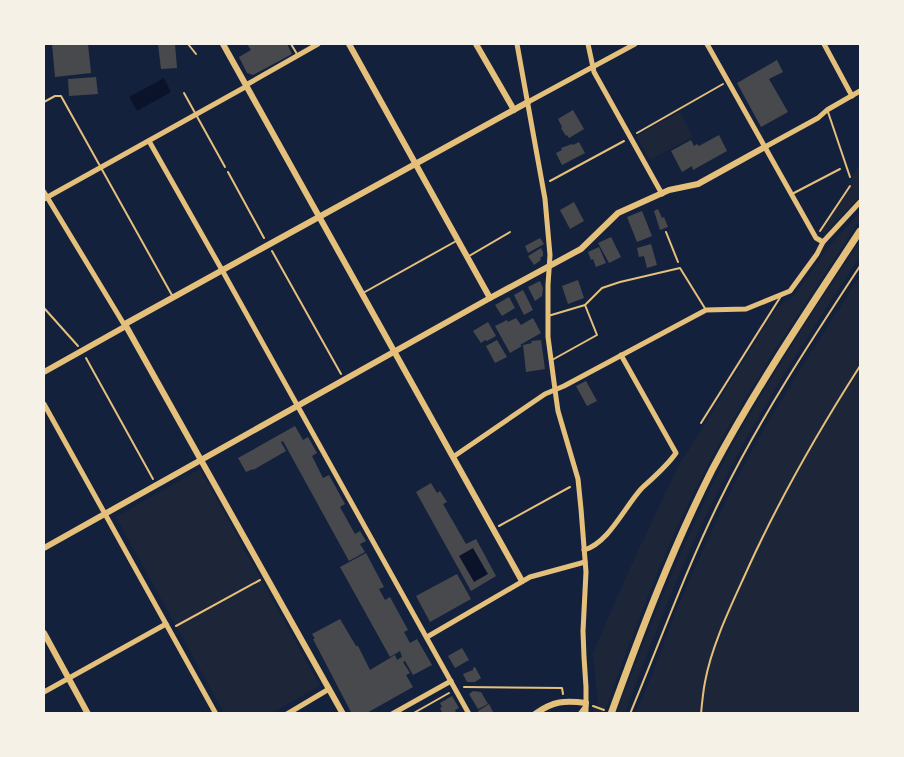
<svg xmlns="http://www.w3.org/2000/svg" width="904" height="757" font-family="'Fira Sans',sans-serif">
  <style>
    .green { fill: #1d2539 }
    .water { fill: #0b132b }
    .building { fill: #48494c; fill-rule: evenodd }
    .lines { fill: none; stroke-linecap: round; stroke-linejoin: round }
    .path { stroke: #e5c07b; stroke-width: 2 }
    .service { stroke: #e5c07b; stroke-width: 2 }
    .minor { stroke: #e5c07b; stroke-width: 5 }
    .tertiary { stroke: #e5c07b; stroke-width: 6 }
    .secondary { stroke: #e5c07b; stroke-width: 7 }
  </style>
  <rect width="100%" height="100%" fill="#14213d"/>
  <!-- green -->
  <g class="green">
    <polygon points="680,112 693,137 650,160 636,136"/>
    <path d="M 860,164 L 860,196 L 830,228 L 826,232 L 820,233 L 852,186 L 849,183 C 854,176 855,171 860,164 Z"/>
    <path d="M 860,212 L 860,220 C 806,302 751,383 705,470 C 664,548 634,631 604,713 L 591,714 L 598,702 L 593,653 L 631,566 L 681,460 L 685,456 L 773,313 L 779,306 L 793,297 L 829,246 Z"/>
    <path d="M 860,241 L 860,257 C 801,345 744,435 698,532 C 671,591 648,652 625,713 L 616,713 C 651,624 685,536 730,450 C 769,378 815,309 860,241 Z"/>
    <path d="M 860,276 L 860,713 L 640,714 L 636,712 C 652,678 664,641 678,606 C 693,571 709,537 725,503 C 763,423 813,350 860,276 Z"/>
    <polygon points="200,469 320,686 271,713 224,713 116,517"/>
  </g>
  <!-- water -->
  <g class="water">
    <polygon points="164,78 171,92 137,111 129,97"/>
    <polygon points="473,548 488,574 474,582 459,556"/>
  </g>
  <!-- building -->
  <g class="building">
    <polygon points="52,44 88,44 91,73 55,77"/>
    <polygon points="158,44 175,44 177,68 161,69"/>
    <polygon points="247,44 287,44 292,54 253,75 247,73 239,57 251,50"/>
    <polygon points="777,60 783,72 769,79 788,112 761,127 737,83"/>
    <polygon points="96,77 98,94 69,96 68,79"/>
    <polygon points="573,110 584,129 569,138 567,135 566,136 561,128 562,127 558,119"/>
    <polygon points="719,135 727,151 693,170 692,166 682,172 671,151 691,140 694,146 697,144 699,146"/>
    <polygon points="579,142 585,153 562,165 556,153 562,150 561,148 572,144 573,145"/>
    <polygon points="574,202 584,221 570,229 560,210"/>
    <polygon points="658,209 662,218 664,217 668,227 660,230 654,211"/>
    <polygon points="642,211 652,236 637,242 627,217"/>
    <polygon points="611,237 621,257 609,263 598,243"/>
    <polygon points="540,238 544,244 528,253 525,246"/>
    <polygon points="651,244 657,265 647,268 644,256 639,257 637,248"/>
    <polygon points="599,247 606,263 596,267 593,259 591,260 588,252"/>
    <polygon points="541,248 543,252 543,256 540,258 541,260 534,265 528,256"/>
    <polygon points="578,280 584,298 568,304 562,286"/>
    <polygon points="540,281 543,288 542,296 535,301 528,287"/>
    <polygon points="523,290 533,310 524,315 514,295"/>
    <polygon points="509,297 515,308 502,316 495,305"/>
    <polygon points="516,318 521,325 533,318 541,333 520,345 522,346 510,353 495,326 507,320 508,322"/>
    <polygon points="488,322 496,336 487,341 485,340 481,343 473,331"/>
    <polygon points="497,340 507,357 495,363 486,346"/>
    <polygon points="541,340 545,369 526,372 523,345 532,343 531,341"/>
    <polygon points="586,381 597,401 587,406 576,386"/>
    <polygon points="295,426 303,440 308,437 317,453 312,456 323,478 329,475 345,504 340,507 355,534 360,531 366,541 360,544 365,552 349,561 283,441 281,442 286,451 253,470 253,469 246,472 238,458"/>
    <path d="M 431,483 L 437,493 L 440,491 L 447,502 L 443,504 L 466,544 L 476,539 L 496,576 L 471,591 L 416,492 ZM 473,548 L 488,574 L 474,582 L 459,556 Z"/>
    <polygon points="366,553 384,587 379,589 385,600 390,597 408,630 404,632 410,643 417,639 432,665 413,675 405,661 403,662 410,673 406,675 413,687 365,714 352,714 313,639 315,639 312,634 340,619 356,646 358,646 370,670 395,655 397,660 402,657 400,651 390,657 340,567"/>
    <polygon points="457,574 471,599 430,622 416,596"/>
    <polygon points="462,648 469,660 455,668 448,656"/>
    <polygon points="475,667 481,678 475,682 467,682 463,674 473,670 473,668"/>
    <polygon points="473,691 481,692 488,704 478,709 469,694"/>
    <polygon points="452,696 459,708 455,710 457,714 443,714 440,708 442,707 440,703"/>
    <polygon points="489,704 494,714 479,714 478,711"/>
  </g>
  <g class="lines">
    <!-- path -->
    <g class="path">
      <polyline points="188,44 196,54"/>
      <polyline points="637,133 723,84"/>
      <polyline points="228,172 264,238"/>
      <polyline points="550,181 624,141"/>
      <polyline points="820,231 850,186"/>
      <polyline points="666,232 678,262"/>
      <polyline points="272,251 341,374"/>
      <polyline points="44,308 78,346"/>
      <polyline points="86,358 153,479"/>
      <polyline points="499,526 570,487"/>
      <polyline points="176,626 260,580"/>
      <polyline points="464,687 562,688 563,694"/>
      <polyline points="593,706 604,710"/>
      <polyline points="412,714 449,693"/>
      <path d="M 630,714 C 660,642 686,569 720,500 C 760,418 810,342 860,266"/>
      <path d="M 701,714 C 702,703 703,692 705,682 C 712,643 733,602 749,566 C 781,496 819,430 860,366"/>
    </g>
    <!-- service -->
    <g class="service">
      <polyline points="291,44 297,54"/>
      <polyline points="184,93 225,167"/>
      <polyline points="44,102 55,96 61,96 173,297"/>
      <polyline points="828,112 850,177"/>
      <polyline points="792,194 840,169"/>
      <polyline points="469,256 510,232"/>
      <polyline points="363,293 458,240"/>
      <polyline points="548,316 585,305 602,288 620,282 680,268 706,310"/>
      <polyline points="552,360 597,335 585,305"/>
      <polyline points="701,423 781,296"/>
    </g>
    <!-- minor -->
    <g class="minor">
      <polyline points="517,44 545,199 550,255 548,285 548,337 556,397 558,411 578,479 581,509 586,572 583,631 584,657 586,687 586,714"/>
      <polyline points="588,44 594,72 662,194"/>
      <polyline points="707,44 816,238 823,242 860,202"/>
      <polyline points="824,44 852,96"/>
      <polyline points="246,85 318,44"/>
      <polyline points="528,102 635,44"/>
      <polyline points="149,141 222,270 469,714"/>
      <polyline points="765,147 818,118 827,110 860,91"/>
      <polyline points="44,192 125,326"/>
      <polyline points="44,199 247,86"/>
      <polyline points="44,404 216,714"/>
      <polyline points="453,457 545,394 564,386 706,310 746,309 790,291 817,254 823,242"/>
      <path d="M 584,550 C 609,543 625,506 642,488 C 654,477 667,466 676,453 L 621,355"/>
      <polyline points="427,637 530,577 585,562"/>
      <polyline points="44,692 166,624"/>
      <polyline points="287,714 329,689"/>
      <polyline points="392,714 451,681"/>
      <polyline points="580,714 586,706"/>
    </g>
    <!-- tertiary -->
    <g class="tertiary">
      <polyline points="223,44 522,581"/>
      <polyline points="349,44 490,298"/>
      <polyline points="476,44 514,110"/>
      <polyline points="126,326 343,714"/>
      <polyline points="44,372 126,326 125,324 268,245 528,102"/>
      <polyline points="44,548 490,298 581,249 618,213 669,190 698,184 765,147"/>
      <polyline points="44,633 88,714"/>
      <path d="M 535,714 C 553,701 565,700 586,703"/>
    </g>
    <!-- secondary -->
    <path class="secondary" d="M 611,714 C 641,631 672,549 712,470 C 756,387 809,309 860,231"/>
  </g>
  <!-- border -->
  <rect width="904" height="757" fill="none" stroke="#f6f1e7" stroke-width="90"/>
</svg>
